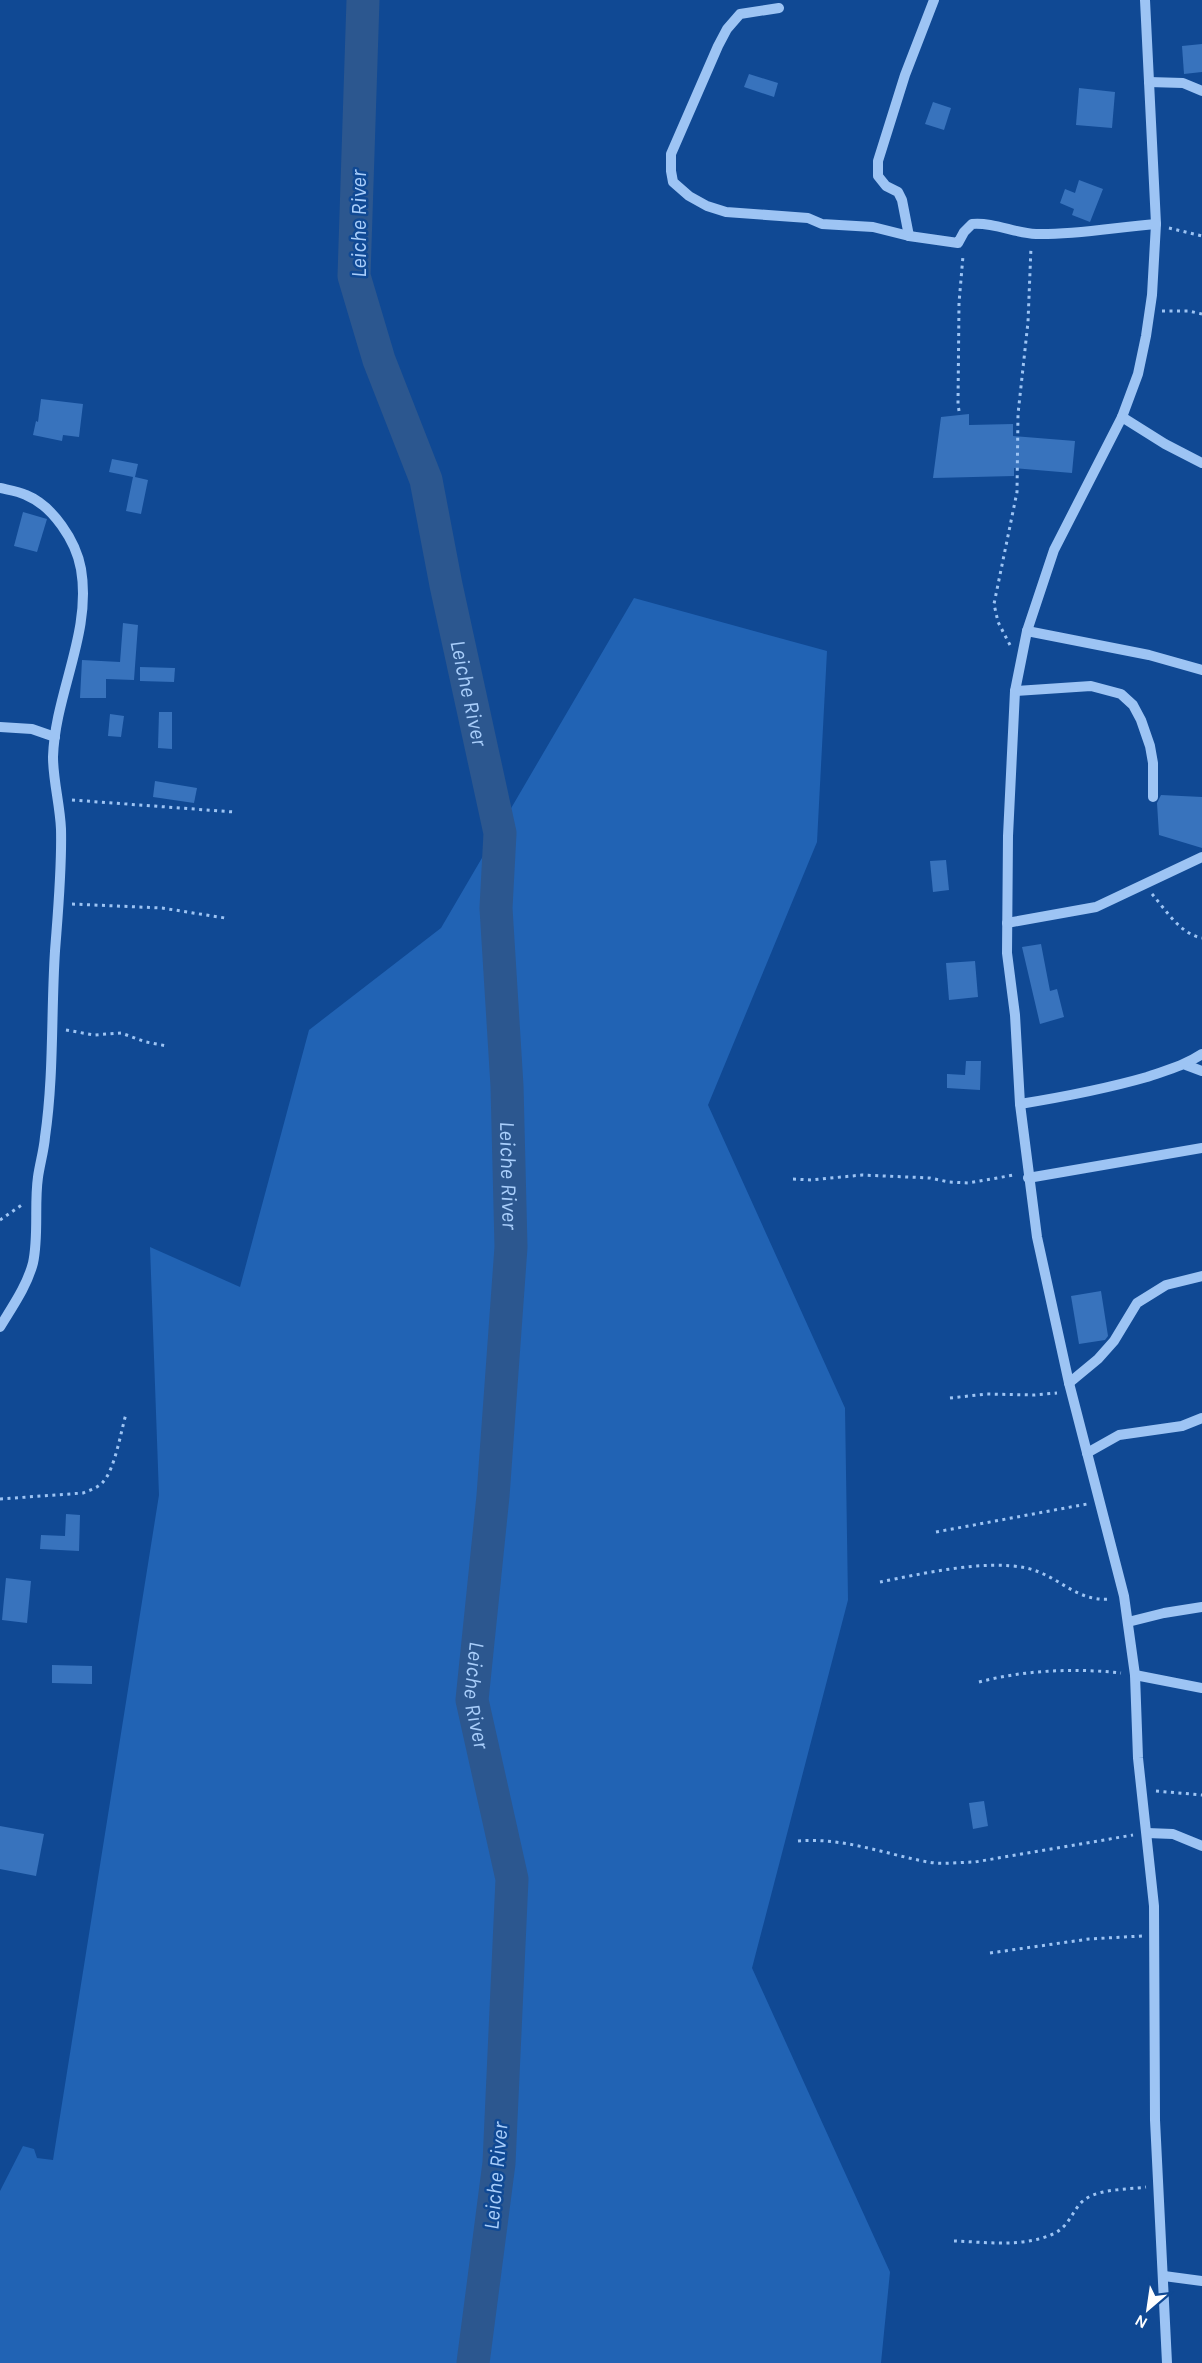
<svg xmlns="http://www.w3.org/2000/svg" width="1202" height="2363" font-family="Karla,sans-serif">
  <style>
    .green { fill: #2163b4 }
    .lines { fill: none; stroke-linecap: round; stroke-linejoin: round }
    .river { stroke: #2c578f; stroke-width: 33 }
    .building { fill: #3873bd }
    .path { stroke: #9dc4f4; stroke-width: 3; stroke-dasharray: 3 4.5; stroke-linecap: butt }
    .minor { stroke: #9dc4f4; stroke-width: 10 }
    .labels { text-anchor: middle; stroke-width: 5; stroke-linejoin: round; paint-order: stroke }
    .water-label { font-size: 22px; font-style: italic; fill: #a9cefb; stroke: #104994 }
  </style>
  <rect width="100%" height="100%" fill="#104994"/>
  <!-- green -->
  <polygon class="green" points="634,598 827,651 817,842 708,1105 845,1408 848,1600 752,1968 890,2272 881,2363 0,2363 0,2191 23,2146 34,2149 37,2158 53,2160 159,1495 150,1247 240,1287 309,1030 441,928"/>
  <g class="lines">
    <!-- river -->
    <path class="river" id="s1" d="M 363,0 L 354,276 L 379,360 L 426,480 L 446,585 L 500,833 L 496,908 L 507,1086 L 511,1247 L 493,1496 L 472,1700 L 512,1879 L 499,2163 L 473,2363"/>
  </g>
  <!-- building -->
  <g class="building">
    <polygon points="1202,44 1202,72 1184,74 1182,46"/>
    <polygon points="749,74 778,83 774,97 744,87"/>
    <polygon points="1079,88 1115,92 1112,128 1076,125"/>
    <polygon points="933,102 951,108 944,130 925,124"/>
    <polygon points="1079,180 1103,189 1090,222 1072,215 1074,209 1060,203 1065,189 1075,193"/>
    <polygon points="41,399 83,404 79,437 63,435 62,441 33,435 36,421 38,422"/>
    <polygon points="969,414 969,425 1013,424 1013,436 1075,441 1072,473 1014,468 1014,476 933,478 941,417"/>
    <polygon points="112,459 138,464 135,477 148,480 141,514 126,511 133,477 109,472"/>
    <polygon points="23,512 47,519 37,552 14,546"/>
    <polygon points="123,623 138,625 134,680 106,679 106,698 80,698 82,660 120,662"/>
    <polygon points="140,667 175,668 174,682 140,681"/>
    <polygon points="159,712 172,712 172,749 158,748"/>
    <polygon points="110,714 124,716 121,737 108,736"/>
    <polygon points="155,781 197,788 194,803 153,797"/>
    <polygon points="1161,795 1202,797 1202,848 1159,835 1157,803"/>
    <polygon points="946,860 949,890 933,892 930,861"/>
    <polygon points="1041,944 1050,991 1057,989 1064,1017 1040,1024 1022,947"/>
    <polygon points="975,961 978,997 949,1000 946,963"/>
    <polygon points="966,1061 981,1061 980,1090 947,1088 947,1074 965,1075"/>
    <polygon points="1101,1291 1108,1336 1105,1340 1079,1344 1071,1296"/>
    <polygon points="66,1514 80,1515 79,1551 40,1549 41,1535 65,1536"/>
    <polygon points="6,1578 31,1581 27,1623 2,1620"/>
    <polygon points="52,1665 92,1666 92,1684 52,1683"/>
    <polygon points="984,1801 988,1826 973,1829 969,1803"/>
    <polygon points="0,1826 44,1834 36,1876 0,1869"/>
  </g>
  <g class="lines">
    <!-- path -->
    <g class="path">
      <polyline points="1169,228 1202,236"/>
      <polyline points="1162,311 1189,311 1202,314"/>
      <polyline points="959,411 958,404 959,303 963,256"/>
      <polyline points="1010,645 998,622 994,604 1017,492 1018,414 1028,322 1031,247"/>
      <polyline points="72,800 234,812"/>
      <path d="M 1152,894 C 1166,910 1180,934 1202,938"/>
      <polyline points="72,904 162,908 225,918"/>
      <polyline points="66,1030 94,1035 121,1033 146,1042 167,1046"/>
      <polyline points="793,1179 811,1180 862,1175 930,1178 949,1182 968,1183 1014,1175"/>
      <polyline points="0,1220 23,1204"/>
      <polyline points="950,1398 987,1394 1034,1395 1057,1393"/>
      <path d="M 0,1499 L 83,1493 C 90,1490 98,1488 103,1482 C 115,1469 121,1431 126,1414"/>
      <polyline points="936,1532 1087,1504"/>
      <path d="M 880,1582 C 920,1574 986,1559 1026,1568 C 1059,1575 1075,1602 1110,1599"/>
      <path d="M 979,1682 C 1024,1670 1075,1668 1121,1673"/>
      <polyline points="1156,1791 1202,1795"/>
      <path d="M 798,1841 C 842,1837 885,1854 928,1862 C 943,1865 960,1862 975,1862 L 1133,1835"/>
      <polyline points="990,1953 1089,1939 1142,1936"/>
      <path d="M 954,2241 C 986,2242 1025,2248 1055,2233 C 1068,2226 1071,2215 1079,2205 C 1092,2188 1126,2190 1146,2187"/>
    </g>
    <!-- minor -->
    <g class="minor">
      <polyline points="1145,0 1156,224 1152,295 1146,336 1138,374 1122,417 1054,550 1027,631 1015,691 1008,836 1007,953 1015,1015 1020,1104 1037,1237 1069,1383 1124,1596 1135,1675 1138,1758 1154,1906 1155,2120 1167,2363"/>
      <path d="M 779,8 L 740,14 L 727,29 L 718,46 L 671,154 L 671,171 L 673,182 L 689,196 L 707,206 L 726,212 L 808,218 L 822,224 L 873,227 L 909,236 L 958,243 L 964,232 L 972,224 C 994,222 1014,233 1036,234 C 1076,235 1116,227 1156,224"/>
      <polyline points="1149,82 1183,83 1202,91"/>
      <polyline points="909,236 902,200 898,192 886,186 878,176 878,161 905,75 934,0"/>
      <polyline points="1122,417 1165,444 1202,463"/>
      <path d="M 0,488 C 9,490 18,491 26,495 C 53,506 76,541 81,569 C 92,633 55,693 53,757 C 53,780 60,805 61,829 C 62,869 58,911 55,951 C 51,1013 54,1075 45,1137 C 44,1150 40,1163 38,1177 C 34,1205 39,1235 33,1263 C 27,1286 12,1307 0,1327"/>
      <polyline points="1027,631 1149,655 1202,670"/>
      <polyline points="1015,691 1091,686 1121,694 1133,705 1141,720 1150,746 1153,763 1153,797"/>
      <polyline points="0,727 32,729 55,737"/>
      <polyline points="1007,923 1096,907 1202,857"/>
      <polyline points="1186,1065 1202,1071"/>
      <path d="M 1020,1104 C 1063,1097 1105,1089 1147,1077 C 1167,1070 1184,1066 1202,1054"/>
      <polyline points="1028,1178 1202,1148"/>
      <polyline points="1069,1383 1098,1359 1114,1341 1137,1303 1166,1285 1202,1276"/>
      <polyline points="1087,1453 1119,1435 1182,1426 1202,1418"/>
      <polyline points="1128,1622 1164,1613 1202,1607"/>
      <polyline points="1135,1675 1202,1688"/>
      <polyline points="1147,1833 1173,1834 1202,1846"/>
      <polyline points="1164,2276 1202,2281"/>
    </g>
  </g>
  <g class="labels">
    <!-- water labels -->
    <g class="water-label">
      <text transform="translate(358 224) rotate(-90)" y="8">Leiche River</text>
      <text dy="8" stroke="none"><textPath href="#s1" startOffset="710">Leiche River</textPath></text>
      <text dy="8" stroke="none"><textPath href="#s1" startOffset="1196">Leiche River</textPath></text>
      <text dy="8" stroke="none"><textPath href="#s1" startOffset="1718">Leiche River</textPath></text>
      <text transform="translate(495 2176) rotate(-85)" y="8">Leiche River</text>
    </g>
  </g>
  <!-- north arrow -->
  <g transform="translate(1148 2309) rotate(209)" stroke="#104994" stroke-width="4.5" paint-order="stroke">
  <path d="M0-4.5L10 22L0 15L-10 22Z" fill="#ffffff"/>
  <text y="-9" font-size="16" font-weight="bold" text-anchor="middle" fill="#ffffff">N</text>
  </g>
</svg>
